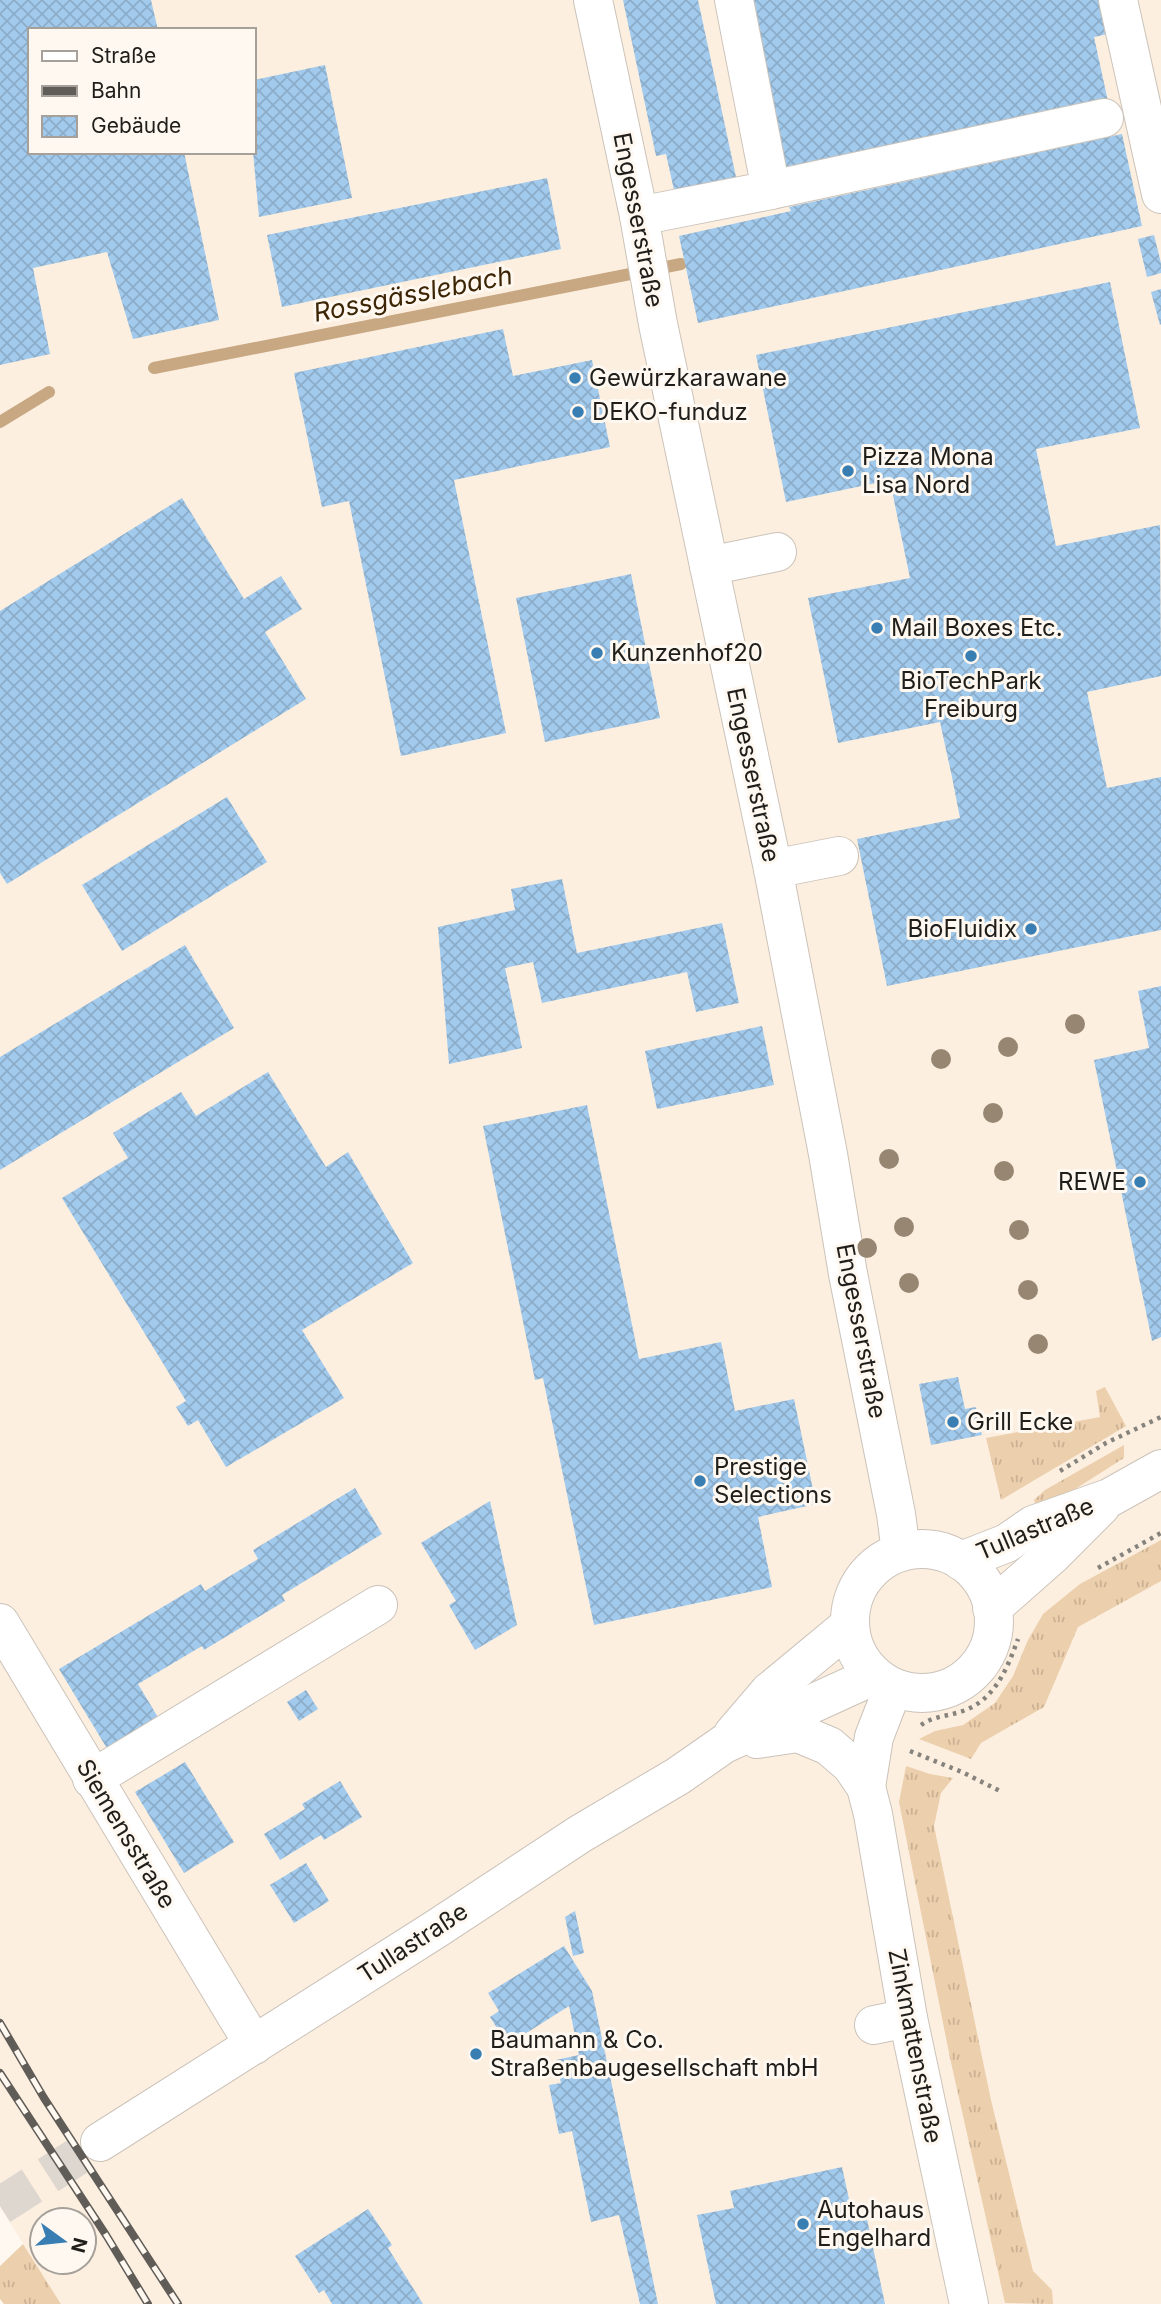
<svg xmlns="http://www.w3.org/2000/svg" width="1161" height="2304" font-family="Inter,sans-serif">
  <style>
    .built { fill: #fdefe0; fill-rule: evenodd }
    .grass { fill: url(#grass-tufts) }
    .lines { fill: none; stroke-linecap: round; stroke-linejoin: round }
    .stream { stroke: #c8a882; stroke-width: 12 }
    .building { fill: url(#building-cross-hatch) }
    .minor-tunnel { stroke: #ddd7d0; stroke-width: 38; stroke-dasharray: 38 19; stroke-linecap: butt }
    .minor-casing { stroke: #cbc3ba; stroke-width: 40 }
    .path { stroke: #86837d; stroke-width: 4.5; stroke-dasharray: 3.5 5; stroke-linecap: butt }
    .minor { stroke: #fff; stroke-width: 38 }
    .rail-casing { stroke: #605d58; stroke-width: 8 }
    .rail { stroke: #fef8f0; stroke-width: 5; stroke-dasharray: 16; stroke-linecap: butt }
    .tree { fill: #978772 }
    .poi-dot { fill: #387eb3; stroke: #fef8f0; stroke-width: 2.5 }
    .labels { text-anchor: middle; stroke-width: 6; stroke-linejoin: round; paint-order: stroke }
    .street-label { font-size: 24px; fill: #201e1a; stroke: #fef8f0 }
    .poi-label { font-size: 24px; fill: #201e1a; stroke: #fef8f0; text-anchor: start }
    .water-label { font-size: 26px; font-style: italic; fill: #3c2504; stroke: #fef8f0 }
  </style>
  <defs>
    <pattern id="grass-tufts" width="24" height="20" patternUnits="userSpaceOnUse" patternTransform="scale(1.75)"><rect width="24" height="20" fill="#eccfac"/><path d="M3 7l-1-3M5 7V3M7 7l1-3M15 17l-1-3M17 17v-4M19 17l1-3" fill="none" stroke="#cab193"/></pattern>
    <pattern id="building-cross-hatch" width="8" height="8" patternUnits="userSpaceOnUse" patternTransform="scale(1.75)"><rect width="8" height="8" fill="#a2caec"/><path d="M0 0l8 8M0 8l8-8" fill="none" stroke="#8badca"/></pattern>
  </defs>
  <rect width="100%" height="100%" fill="#fef8f0"/>
  <!-- built -->
  <path class="built" d="M 0,0 L 1161,0 L 1161,2304 L 61,2304 L 0,2207 ZM 30,30 L 254,30 L 254,152 L 30,152 ZM 42,2220 L 84,2220 L 84,2262 L 42,2262 Z"/>
  <!-- grass -->
  <g class="grass">
    <polygon points="1105,1387 1126,1426 1001,1500 986,1438 1100,1417 1096,1391"/>
    <polygon points="1124,1445 1124,1458 1039,1512 1034,1500 1045,1490"/>
    <polygon points="1161,1540 1161,1581 1078,1627 1044,1707 981,1743 971,1759 919,1739 935,1731 963,1725 995,1703 1013,1676 1028,1640 1043,1614 1080,1584"/>
    <polygon points="906,1766 930,1774 953,1778 941,1793 934,1826 991,2100 1033,2271 1052,2290 1053,2304 1005,2303 950,2058 899,1802"/>
    <polygon points="23,2244 61,2304 4,2304 0,2299 0,2266"/>
  </g>
  <g class="lines">
    <!-- stream -->
    <g class="stream">
      <polyline points="154,368 681,264"/>
      <polyline points="0,422 49,392"/>
    </g>
  </g>
  <!-- building -->
  <g class="building">
    <polygon points="0,0 151,0 158,30 30,30 30,152 184,152 219,320 133,339 107,252 33,268 50,354 0,365"/>
    <polygon points="623,0 698,0 736,177 674,190 666,154 656,156"/>
    <polygon points="746,0 1104,0 1112,33 1094,37 1109,106 785,178"/>
    <polygon points="325,65 352,198 259,217 253,152 254,80"/>
    <polygon points="1122,134 1142,226 698,323 679,236 791,211 789,207"/>
    <polygon points="547,178 561,249 282,307 267,235"/>
    <polygon points="1154,235 1161,263 1161,273 1147,277 1138,239"/>
    <polygon points="1110,282 1140,428 1036,449 1056,546 1160,525 1161,676 1087,692 1107,788 1161,777 1161,930 887,986 857,839 960,818 952,777 940,722 838,743 808,598 910,578 899,525 890,480 786,502 756,355"/>
    <polygon points="1161,289 1161,324 1160,325 1151,292"/>
    <polygon points="503,329 513,376 592,360 610,447 454,480 506,733 401,756 349,501 322,507 294,373"/>
    <polygon points="182,498 244,599 281,576 302,609 265,632 306,699 7,884 0,873 0,611"/>
    <polygon points="631,574 660,718 545,742 516,598"/>
    <polygon points="227,797 267,862 122,951 82,885"/>
    <polygon points="562,879 577,953 722,923 739,1003 696,1012 687,972 542,1003 533,962 505,968 522,1048 449,1064 438,927 515,910 511,889"/>
    <polygon points="185,945 234,1028 0,1170 0,1057"/>
    <polygon points="1161,986 1161,1337 1152,1341 1094,1060 1149,1048 1138,991"/>
    <polygon points="762,1026 774,1085 657,1109 645,1051"/>
    <polygon points="268,1072 326,1167 348,1152 413,1263 302,1330 344,1398 226,1467 198,1420 188,1426 176,1407 186,1401 62,1198 128,1158 113,1133 181,1092 196,1116"/>
    <polygon points="587,1105 639,1359 721,1342 735,1411 794,1399 816,1504 758,1517 772,1587 594,1625 543,1378 535,1380 483,1126"/>
    <polygon points="958,1377 965,1409 976,1407 982,1435 931,1445 919,1384"/>
    <polygon points="355,1488 382,1534 282,1595 285,1601 204,1650 202,1646 138,1684 159,1719 108,1750 59,1669 201,1584 205,1591 258,1559 253,1550"/>
    <polygon points="490,1501 517,1625 475,1650 449,1605 456,1601 421,1543"/>
    <polygon points="306,1690 318,1709 299,1721 287,1702"/>
    <polygon points="185,1762 234,1842 184,1873 135,1792"/>
    <polygon points="340,1781 362,1817 324,1840 321,1835 280,1860 264,1834 305,1809 302,1804"/>
    <polygon points="306,1863 329,1901 294,1923 270,1885"/>
    <polygon points="575,1911 584,1953 573,1956 565,1917"/>
    <polygon points="564,1946 592,1991 658,2304 640,2304 619,2215 591,2222 572,2131 559,2134 549,2085 561,2083 556,2060 579,2055 569,2006 517,2039 516,2036 506,2042 490,2017 499,2011 488,1993"/>
    <polygon points="842,2167 854,2222 867,2219 885,2304 716,2304 697,2215 734,2208 730,2191"/>
    <polygon points="368,2209 392,2245 388,2248 423,2304 332,2304 324,2290 319,2293 295,2256"/>
  </g>
  <g class="lines">
    <!-- minor-tunnel -->
    <polyline class="minor-tunnel" points="0,2206 100,2142"/>
    <defs>
      <g id="minor">
        <polyline points="593,0 639,216 658,324 773,869 828,1154 848,1274 896,1514 901,1552"/>
        <polyline points="1118,0 1161,194"/>
        <polyline points="771,190 1104,118"/>
        <polyline points="639,216 771,190 734,0"/>
        <polyline points="709,566 777,552"/>
        <polyline points="773,869 839,856"/>
        <circle cx="922" cy="1621" r="72"/>
        <polyline points="961,1561 1007,1543 1033,1525 1109,1498 1161,1469"/>
        <polyline points="992,1608 1051,1556 1101,1506"/>
        <polyline points="0,1623 254,2045"/>
        <polyline points="733,1734 769,1692 850,1625"/>
        <polyline points="757,1739 798,1733 829,1746 851,1765 866,1787 873,1814 908,2018 969,2304"/>
        <polyline points="92,1779 378,1605"/>
        <polyline points="866,1787 874,1737 893,1688"/>
        <polyline points="874,2025 908,2018"/>
        <polyline points="100,2142 436,1929 580,1834 678,1776 724,1744 873,1676"/>
      </g>
    </defs>
    <!-- minor casing -->
    <use href="#minor" class="minor-casing"/>
    <!-- path -->
    <g class="path">
      <polyline points="1060,1471 1106,1443 1161,1417"/>
      <polyline points="1098,1568 1161,1533"/>
      <path d="M 921,1725 C 935,1715 953,1716 968,1709 C 997,1696 1008,1666 1018,1639"/>
      <polyline points="910,1751 962,1772 1002,1792"/>
    </g>
    <!-- minor -->
    <use href="#minor" class="minor"/>
    <defs>
      <g id="rail">
        <polyline points="0,2023 44,2098 178,2304"/>
        <polyline points="0,2073 106,2235 148,2304"/>
      </g>
    </defs>
    <!-- rail casing -->
    <use href="#rail" class="rail-casing"/>
    <!-- rail -->
    <use href="#rail" class="rail"/>
  </g>
  <!-- trees -->
  <g class="tree">
    <circle cx="1075" cy="1024" r="10"/>
    <circle cx="1008" cy="1047" r="10"/>
    <circle cx="941" cy="1059" r="10"/>
    <circle cx="993" cy="1113" r="10"/>
    <circle cx="889" cy="1159" r="10"/>
    <circle cx="1004" cy="1171" r="10"/>
    <circle cx="904" cy="1227" r="10"/>
    <circle cx="1019" cy="1230" r="10"/>
    <circle cx="867" cy="1248" r="10"/>
    <circle cx="909" cy="1283" r="10"/>
    <circle cx="1028" cy="1290" r="10"/>
    <circle cx="1038" cy="1344" r="10"/>
  </g>
  <!-- markers -->
  <g class="poi-dot">
    <circle cx="575" cy="378" r="7"/>
    <circle cx="578" cy="412" r="7"/>
    <circle cx="848" cy="471" r="7"/>
    <circle cx="877" cy="628" r="7"/>
    <circle cx="597" cy="653" r="7"/>
    <circle cx="971" cy="656" r="7"/>
    <circle cx="1031" cy="929" r="7"/>
    <circle cx="1140" cy="1182" r="7"/>
    <circle cx="953" cy="1422" r="7"/>
    <circle cx="700" cy="1481" r="7"/>
    <circle cx="476" cy="2054" r="7"/>
    <circle cx="803" cy="2224" r="7"/>
  </g>
  <g class="labels">
    <!-- street labels -->
    <g class="street-label">
      <text transform="translate(638 220) rotate(79)" y="8">Engesserstraße</text>
      <text transform="translate(753 775) rotate(78)" y="8">Engesserstraße</text>
      <text transform="translate(861 1331) rotate(79)" y="8">Engesserstraße</text>
      <text transform="translate(1035 1529) rotate(-23)" y="8">Tullastraße</text>
      <text transform="translate(126 1834) rotate(59)" y="8">Siemensstraße</text>
      <text transform="translate(413 1943) rotate(-33)" y="8">Tullastraße</text>
      <text transform="translate(915 2046) rotate(79)" y="8">Zinkmattenstraße</text>
    </g>
    <!-- poi labels -->
    <g class="poi-label">
      <text x="589" y="386">Gewürzkarawane</text>
      <text x="592" y="420">DEKO-funduz</text>
      <text x="862" y="465">Pizza Mona<tspan x="862" dy="28">Lisa Nord</tspan></text>
      <text x="891" y="636">Mail Boxes Etc.</text>
      <text x="611" y="661">Kunzenhof20</text>
      <text x="971" y="689" text-anchor="middle">BioTechPark<tspan x="971" dy="28">Freiburg</tspan></text>
      <text x="1017" y="937" text-anchor="end">BioFluidix</text>
      <text x="1126" y="1190" text-anchor="end">REWE</text>
      <text x="967" y="1430">Grill Ecke</text>
      <text x="714" y="1475">Prestige<tspan x="714" dy="28">Selections</tspan></text>
      <text x="490" y="2048">Baumann &amp; Co.<tspan x="490" dy="28">Straßenbaugesellschaft mbH</tspan></text>
      <text x="817" y="2218">Autohaus<tspan x="817" dy="28">Engelhard</tspan></text>
    </g>
    <!-- water labels -->
    <g class="water-label">
      <text transform="translate(413 294) rotate(-11)" y="9">Rossgässlebach</text>
    </g>
  </g>
  <!-- legend -->
  <rect x="28" y="28" width="228" height="126" fill="#fef8f0" stroke="#a5a19a" stroke-width="2"/>
  <rect x="42" y="51" width="35" height="10" fill="#ffffff" stroke="#a5a19a" stroke-width="2"/>
  <text x="91" y="63" font-size="21" fill="#201e1a">Straße</text>
  <rect x="42" y="86" width="35" height="10" fill="#605d58" stroke="#a5a19a" stroke-width="2"/>
  <text x="91" y="98" font-size="21" fill="#201e1a">Bahn</text>
  <rect x="42" y="116" width="35" height="21" fill="url(#building-cross-hatch)" stroke="#a5a19a" stroke-width="2"/>
  <text x="91" y="133" font-size="21" fill="#201e1a">Gebäude</text>
  <!-- north arrow -->
  <g transform="translate(63 2241) rotate(105)"><circle r="33" fill="#fef8f0" stroke="#a5a19a" stroke-width="2"/>
  <path d="M0-5L12 26L0 18L-12 26Z" fill="#387eb3"/>
  <text y="-10" font-size="19" font-weight="bold" text-anchor="middle" fill="#201e1a">N</text>
  </g>
</svg>
